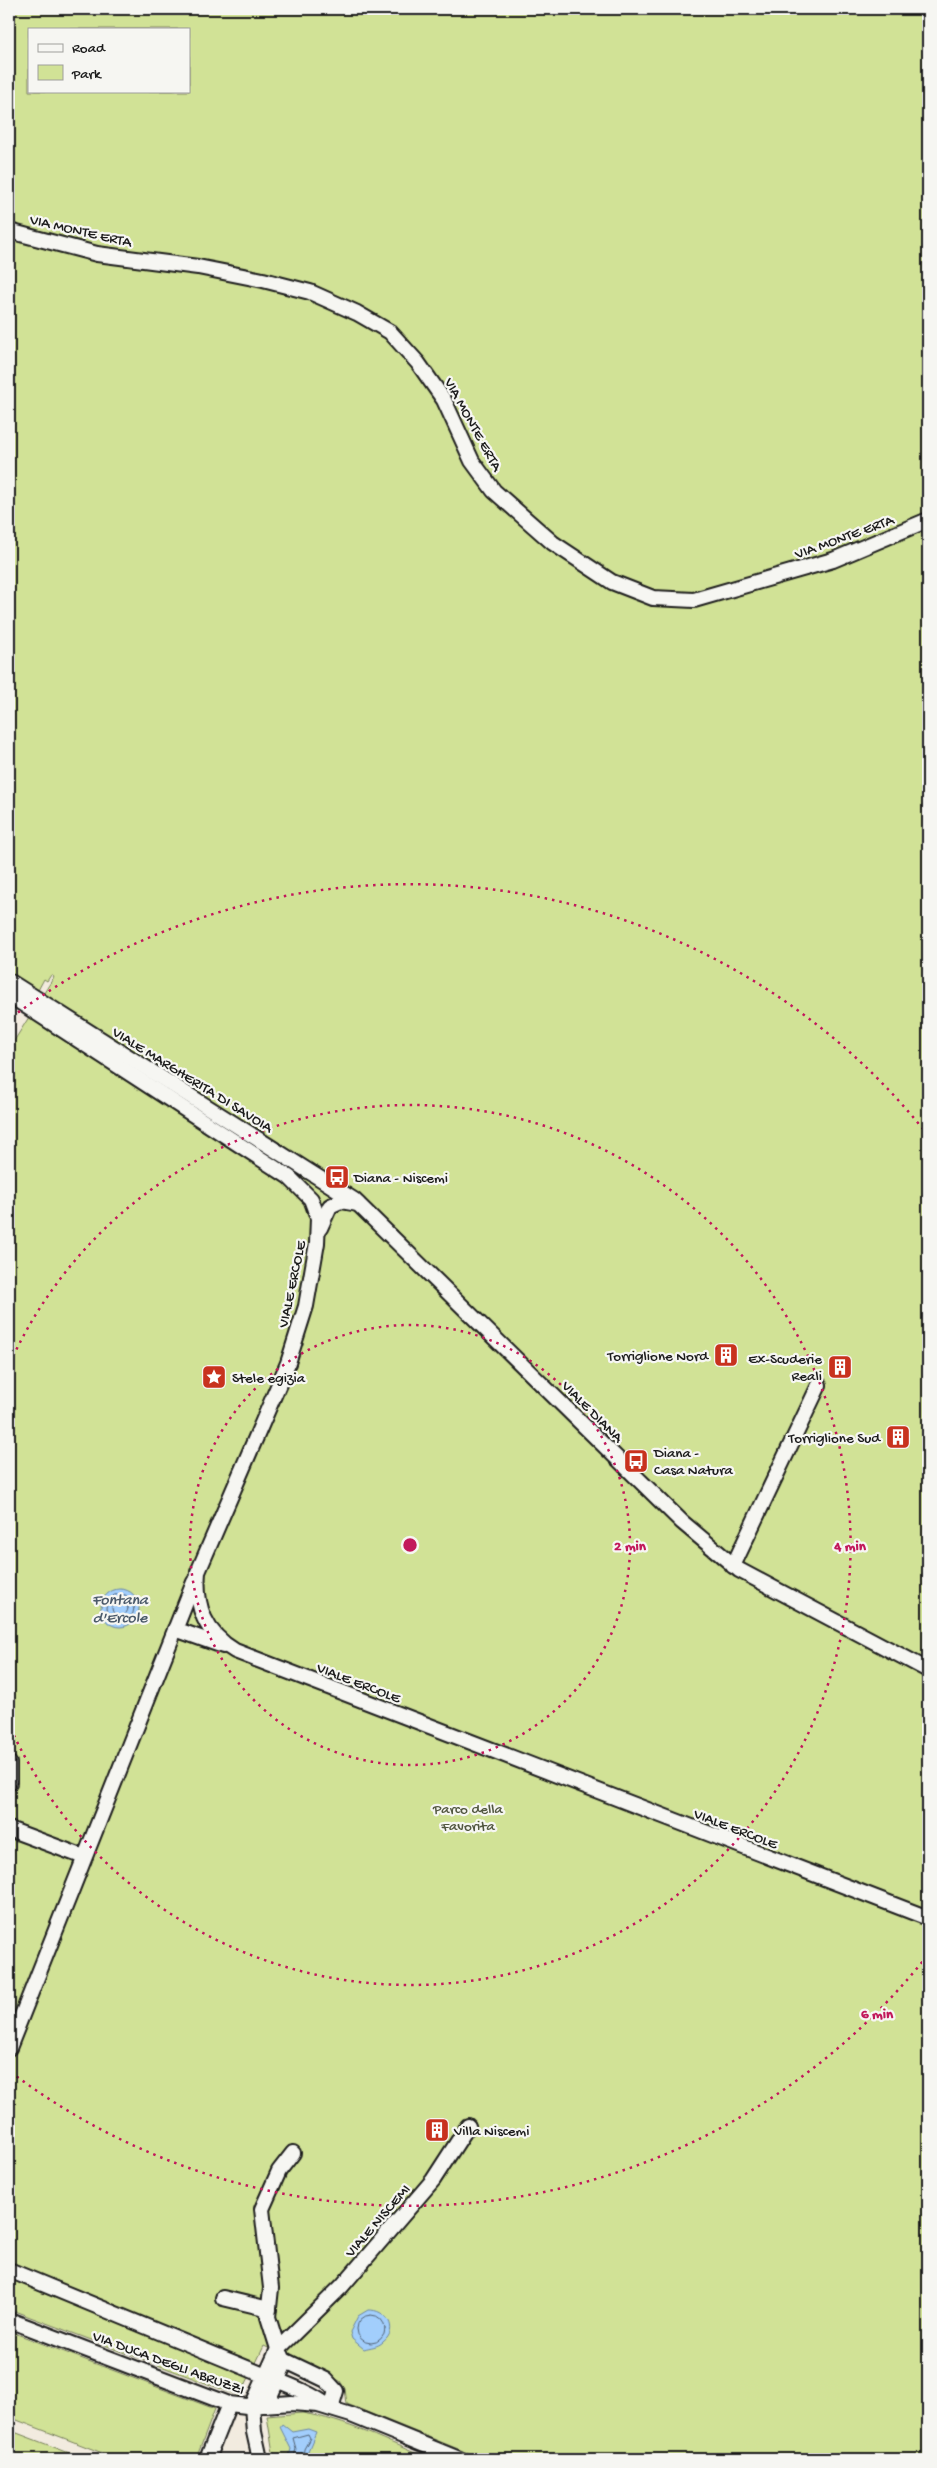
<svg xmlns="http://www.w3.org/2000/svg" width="937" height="2468" font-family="'Gochi Hand',sans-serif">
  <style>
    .green { fill: #d1e296; stroke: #767f59; fill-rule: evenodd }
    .water { fill: #a2cefc; stroke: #6c87a2 }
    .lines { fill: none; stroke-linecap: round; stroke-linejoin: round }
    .shore { stroke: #526376; stroke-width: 1 }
    .minor-casing { stroke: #1c1c1c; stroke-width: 18 }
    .minor { stroke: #f6f6f2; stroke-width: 14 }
    .ring { fill: none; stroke: #c2185b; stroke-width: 2.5; stroke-dasharray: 2.5 5 }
    .labels { text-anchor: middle; stroke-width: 4.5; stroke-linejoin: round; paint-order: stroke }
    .street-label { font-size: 15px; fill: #1c1c1c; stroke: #f6f6f2 }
    .poi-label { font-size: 15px; fill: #1c1c1c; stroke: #f6f6f2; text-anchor: start }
    .park-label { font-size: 15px; fill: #525741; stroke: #f6f6f2 }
    .water-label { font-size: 16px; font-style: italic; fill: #4b5a6a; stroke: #f6f6f2 }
    .centre { fill: #c2185b; stroke: #f6f6f2; stroke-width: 2.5 }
    .ring-label { font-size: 15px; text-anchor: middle; font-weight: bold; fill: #c2185b; stroke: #f6f6f2; stroke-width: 4.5; stroke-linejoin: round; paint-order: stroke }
  </style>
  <rect width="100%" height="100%" fill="#f2ebdf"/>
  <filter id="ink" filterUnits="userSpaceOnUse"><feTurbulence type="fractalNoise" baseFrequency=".02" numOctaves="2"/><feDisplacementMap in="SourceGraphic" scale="10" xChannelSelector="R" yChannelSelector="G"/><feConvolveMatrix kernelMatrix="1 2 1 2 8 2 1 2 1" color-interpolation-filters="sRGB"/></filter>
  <g filter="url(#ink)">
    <!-- green -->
    <g class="green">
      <path d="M 9,9 L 928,9 L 928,2459 L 483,2459 L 347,2404 L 345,2389 L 340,2381 L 264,2346 L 240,2396 L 9,2309 L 9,1055 L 14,1041 L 54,977 L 51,975 L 47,981 L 44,979 L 37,992 L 9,973 ZM 29,29 L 189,29 L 189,91 L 29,91 Z"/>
      <polygon points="9,2331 215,2409 196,2459 118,2459 9,2417"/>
      <path d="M 302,2413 C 346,2420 388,2442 429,2459 L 274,2459 L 267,2416 Z"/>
      <polygon points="9,2430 85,2459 9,2459"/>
    </g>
    <!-- water -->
    <g class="water">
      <circle cx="120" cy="1608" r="19"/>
      <path d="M 368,2310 C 386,2309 400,2329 383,2342 C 378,2347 370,2347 364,2349 L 352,2339 L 350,2332 L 358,2316 Z"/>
      <polygon points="282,2424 292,2432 308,2429 316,2432 308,2451 307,2459 288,2459 291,2449 280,2427"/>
    </g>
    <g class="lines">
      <!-- shore -->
      <g class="shore">
        <circle cx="120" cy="1608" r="14"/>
        <circle cx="120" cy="1608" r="8"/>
        <circle cx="371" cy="2329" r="14"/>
        <polyline points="293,2459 296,2449 293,2438 308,2434 310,2438 304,2449 303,2459"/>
      </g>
      <defs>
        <g id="minor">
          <polyline points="9,231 97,254 198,267 263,280 310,292 357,313 390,332 418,363 444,400 472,461 494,491 553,543 612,582 653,598 694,600 833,560 928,520"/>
          <polyline points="9,981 354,1200 682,1522 739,1570 928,1670"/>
          <path d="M 9,995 L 289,1177 L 311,1199 L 318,1218 L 317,1243 L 306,1306 L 288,1363 L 198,1572 C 195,1607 205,1633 235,1651 L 928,1918"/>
          <polyline points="320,1228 330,1206 341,1201 358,1204"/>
          <polyline points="733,1566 819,1385"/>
          <polyline points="175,1629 223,1646"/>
          <polyline points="9,1763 9,1783"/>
          <polyline points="9,1829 84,1857"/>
          <polyline points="9,2048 194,1582"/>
          <path d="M 9,2270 L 266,2376 C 289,2385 311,2393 331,2408 L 336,2391 L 326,2380 L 286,2361 L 266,2405"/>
          <polyline points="223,2298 269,2309"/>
          <polyline points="9,2320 229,2404 247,2406 292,2403 318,2405 351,2415 459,2459"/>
          <polyline points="282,2356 278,2349 342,2286 433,2180 468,2126"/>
          <polyline points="207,2459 229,2404"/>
          <polyline points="260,2459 254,2432 252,2406 278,2349 268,2317 271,2288 262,2209 279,2171 293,2153"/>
        </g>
      </defs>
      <!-- minor casing -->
      <use href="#minor" class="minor-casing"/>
      <!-- minor -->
      <use href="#minor" class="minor"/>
    </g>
  </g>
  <!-- distance rings -->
  <g class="ring">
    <circle cx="410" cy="1545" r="220"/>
    <path d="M10 1363A440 440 0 1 1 10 1727"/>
    <path d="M927 1956A661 661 0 0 1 12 2073M12 1017A661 661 0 0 1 927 1134"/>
  </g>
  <!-- icons -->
  <defs>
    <symbol id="bus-square" viewBox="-11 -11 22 22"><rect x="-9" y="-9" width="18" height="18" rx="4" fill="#c8321e" stroke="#f6f6f2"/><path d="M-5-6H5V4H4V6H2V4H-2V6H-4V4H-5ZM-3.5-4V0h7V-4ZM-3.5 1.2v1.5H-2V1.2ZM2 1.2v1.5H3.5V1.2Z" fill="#fff"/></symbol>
    <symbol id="building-square" viewBox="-11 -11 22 22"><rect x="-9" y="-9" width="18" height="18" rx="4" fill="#c8321e" stroke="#f6f6f2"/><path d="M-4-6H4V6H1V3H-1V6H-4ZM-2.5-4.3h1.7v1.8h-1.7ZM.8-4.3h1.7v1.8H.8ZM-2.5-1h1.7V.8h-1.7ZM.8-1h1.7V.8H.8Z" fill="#fff"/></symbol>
    <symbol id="sight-square" viewBox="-11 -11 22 22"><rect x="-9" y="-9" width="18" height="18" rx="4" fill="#c8321e" stroke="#f6f6f2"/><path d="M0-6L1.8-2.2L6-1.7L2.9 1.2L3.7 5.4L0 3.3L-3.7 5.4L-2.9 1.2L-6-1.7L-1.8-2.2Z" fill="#fff"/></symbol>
  </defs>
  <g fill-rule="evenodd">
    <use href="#bus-square" x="323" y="1163" width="28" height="28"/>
    <use href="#building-square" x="712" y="1341" width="28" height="28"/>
    <use href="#building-square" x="826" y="1353" width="28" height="28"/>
    <use href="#sight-square" x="200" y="1363" width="28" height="28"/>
    <use href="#building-square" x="884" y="1423" width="28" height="28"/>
    <use href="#bus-square" x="622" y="1447" width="28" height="28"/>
    <use href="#building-square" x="423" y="2116" width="28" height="28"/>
  </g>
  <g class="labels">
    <!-- street labels -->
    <g class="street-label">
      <text transform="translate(81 230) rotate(13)" y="5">VIA MONTE ERTA</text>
      <text transform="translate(474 424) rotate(61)" y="5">VIA MONTE ERTA</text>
      <text transform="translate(844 536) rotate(-20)" y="5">VIA MONTE ERTA</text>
      <text transform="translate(193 1079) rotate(32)" y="5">VIALE MARGHERITA DI SAVOIA</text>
      <text transform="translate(291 1284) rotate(-78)" y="5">VIALE ERCOLE</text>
      <text transform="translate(593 1411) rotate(45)" y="5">VIALE DIANA</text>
      <text transform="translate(359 1682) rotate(21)" y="5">VIALE ERCOLE</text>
      <text transform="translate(736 1828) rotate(21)" y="5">VIALE ERCOLE</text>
      <text transform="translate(377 2220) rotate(-49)" y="5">VIALE NISCEMI</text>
      <text transform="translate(169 2362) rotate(20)" y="5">VIA DUCA DEGLI ABRUZZI</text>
    </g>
    <!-- poi labels -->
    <g class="poi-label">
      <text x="354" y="1182">Diana - Niscemi</text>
      <text x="708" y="1360" text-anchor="end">Torriglione Nord</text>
      <text x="822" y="1363" text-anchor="end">Ex-Scuderie<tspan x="822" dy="17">Reali</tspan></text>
      <text x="232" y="1382">Stele egizia</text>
      <text x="880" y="1442" text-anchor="end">Torriglione Sud</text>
      <text x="654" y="1457">Diana -<tspan x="654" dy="17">Casa Natura</tspan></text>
      <text x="454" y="2135">Villa Niscemi</text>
    </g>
    <!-- park labels -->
    <g class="park-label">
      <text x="468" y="1813">Parco della<tspan x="468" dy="17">Favorita</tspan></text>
    </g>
    <!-- water labels -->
    <g class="water-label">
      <text x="120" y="1604">Fontana<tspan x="120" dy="18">d'Ercole</tspan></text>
    </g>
  </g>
  <circle cx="410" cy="1545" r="8" class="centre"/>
  <g class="ring-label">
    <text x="630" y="1550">2 min</text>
    <text x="850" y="1550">4 min</text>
    <text x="877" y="2018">6 min</text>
  </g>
  <!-- margin -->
  <rect width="937" height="2468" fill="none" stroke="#f6f6f2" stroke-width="30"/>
  <rect x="15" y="15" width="907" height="2438" fill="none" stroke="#1c1c1c" stroke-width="2" filter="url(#ink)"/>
  <!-- legend -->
  <rect x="28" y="28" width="162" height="65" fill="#f6f6f2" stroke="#9f9f9c"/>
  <rect x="38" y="44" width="25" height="8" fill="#f6f6f2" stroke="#9f9f9c"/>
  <text x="72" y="52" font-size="15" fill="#1c1c1c">Road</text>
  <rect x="38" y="65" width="25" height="15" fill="#d1e296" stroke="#9f9f9c"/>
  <text x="72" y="78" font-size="15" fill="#1c1c1c">Park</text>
</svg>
